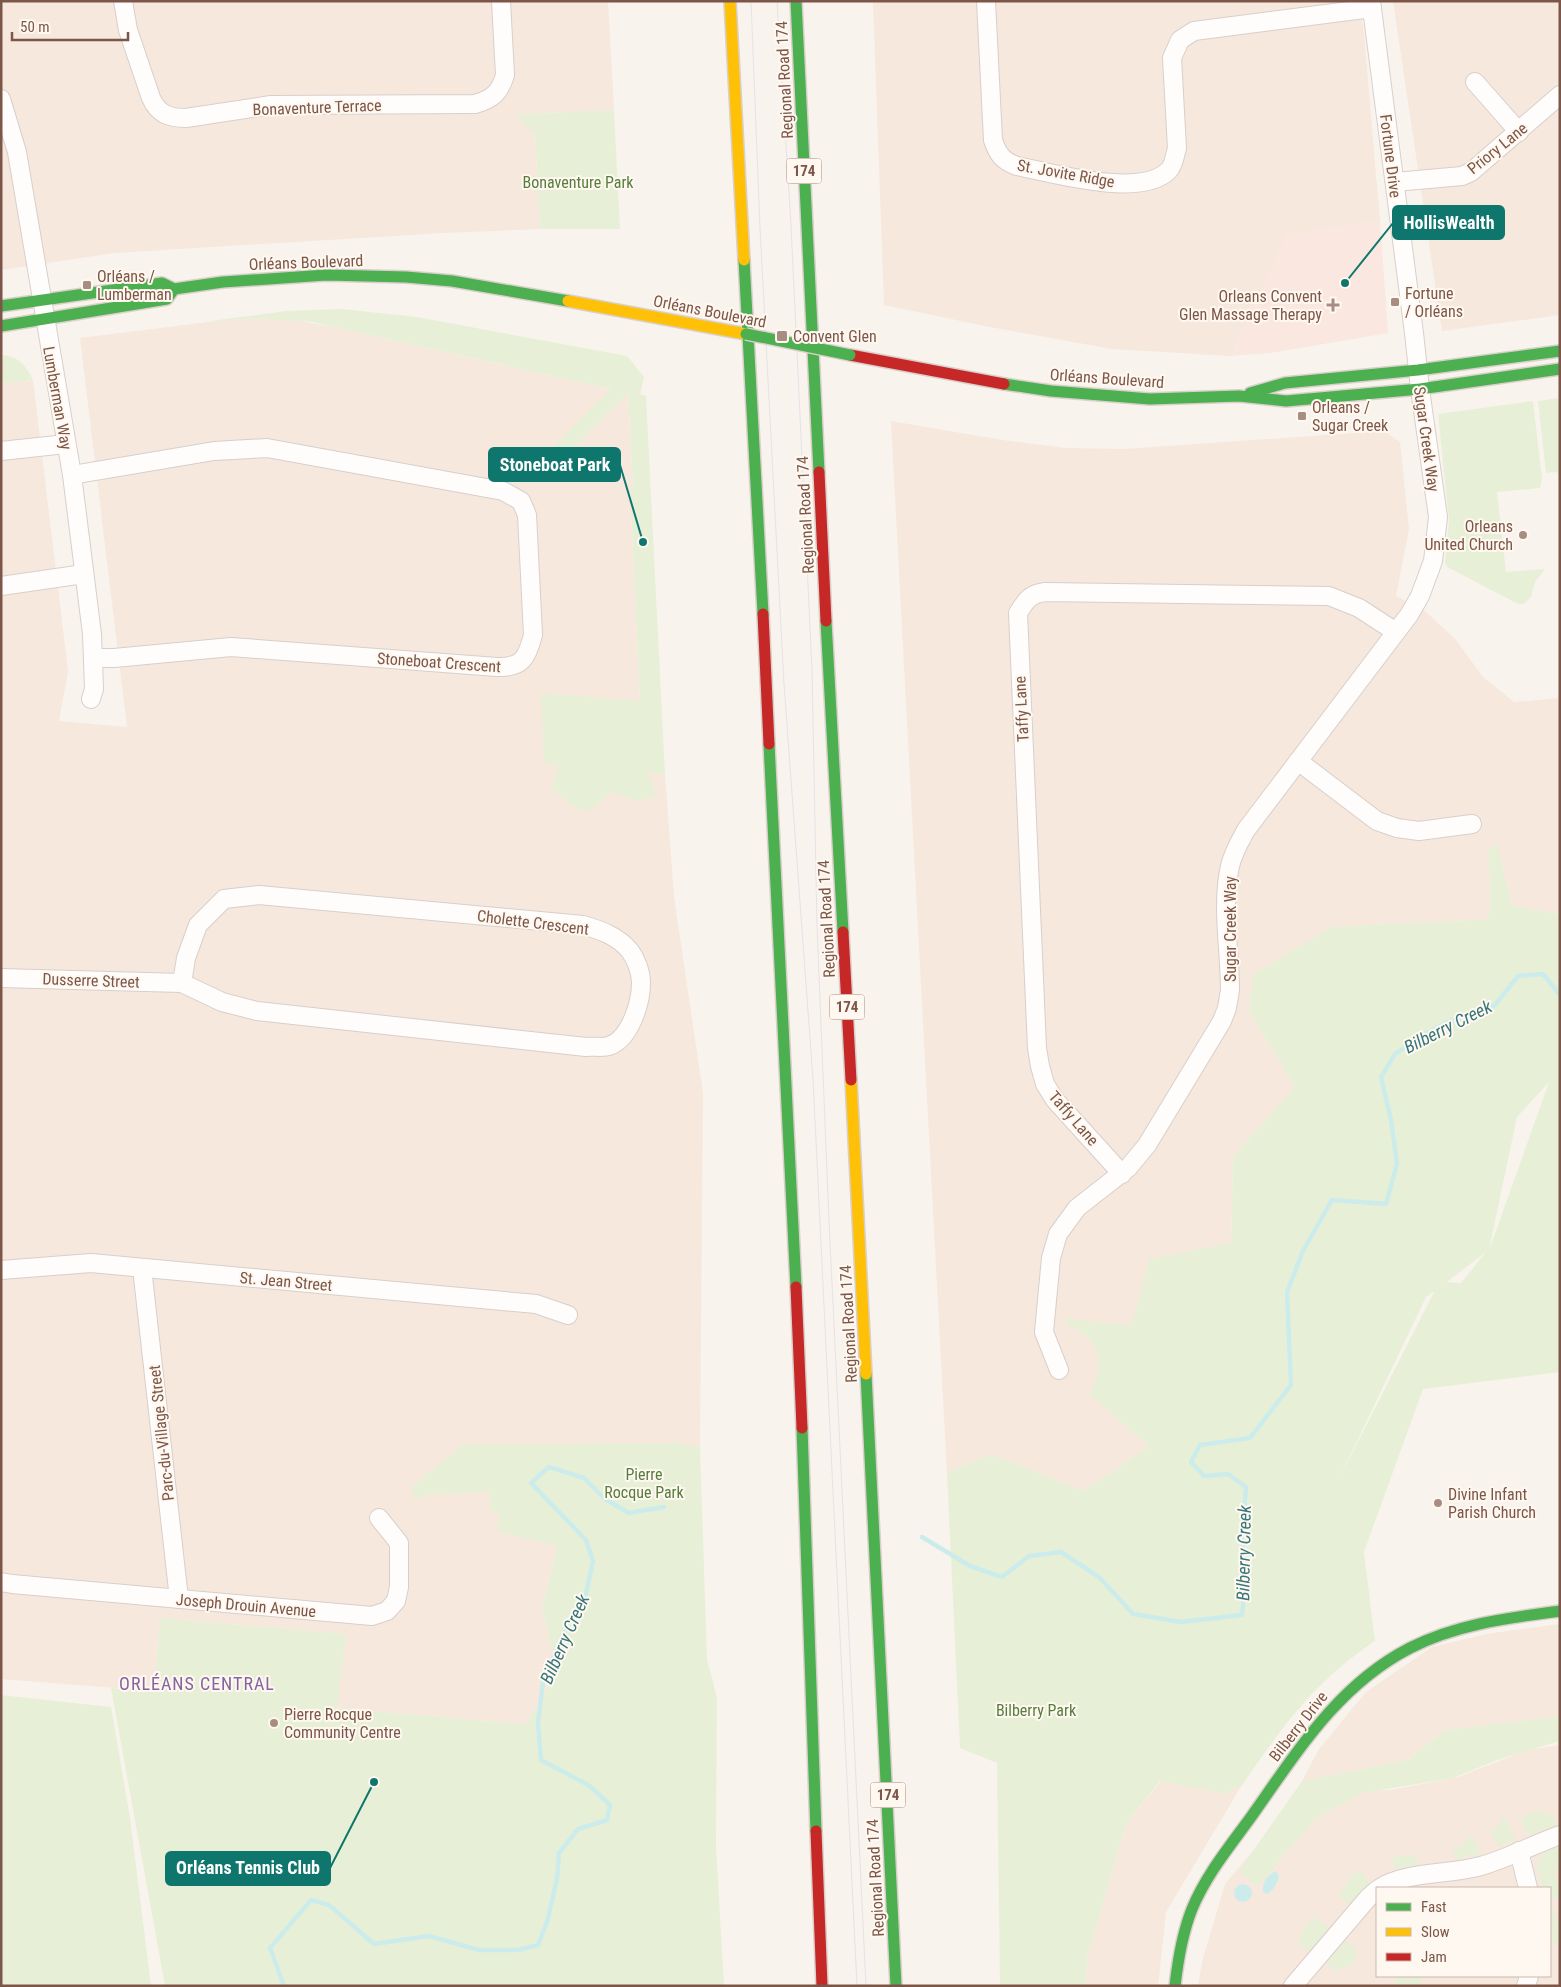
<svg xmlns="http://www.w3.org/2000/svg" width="1561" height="1987" font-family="'Roboto Condensed',sans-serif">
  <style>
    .residential { fill: #f6e8dd; fill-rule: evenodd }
    .commercial { fill: #f9e7e0 }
    .green { fill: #e7f0d6; fill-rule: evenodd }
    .water { fill: #ccecec }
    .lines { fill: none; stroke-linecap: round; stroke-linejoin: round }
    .stream { stroke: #ccecec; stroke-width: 4.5 }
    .street-casing { stroke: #d8cfca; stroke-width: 20 }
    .fast-casing { stroke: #dad0cb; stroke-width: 14 }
    .slow-casing { stroke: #dad0cb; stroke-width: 14 }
    .jam-casing { stroke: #dad0cb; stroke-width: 14 }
    .street { stroke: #fefdfc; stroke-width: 18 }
    .fast { stroke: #4caf50; stroke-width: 11 }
    .slow { stroke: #ffc107; stroke-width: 11 }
    .jam { stroke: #c62828; stroke-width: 11 }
    .tram { stroke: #e5e2e6; stroke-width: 1 }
    .fast-bridge-casing { stroke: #dad0cb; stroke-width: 14; stroke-linecap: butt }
    .fast-bridge { stroke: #4caf50; stroke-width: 11 }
    .poi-dot { fill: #a88d82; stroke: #fff8f0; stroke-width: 2 }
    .labels { text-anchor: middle; stroke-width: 4; stroke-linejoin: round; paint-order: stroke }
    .shield { fill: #fff8f0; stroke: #a3877a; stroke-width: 1 }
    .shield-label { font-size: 15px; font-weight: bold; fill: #7c5648 }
    .street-label { font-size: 16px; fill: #7c5648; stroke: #fff8f0 }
    .park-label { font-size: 16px; fill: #557d3c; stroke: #fff8f0 }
    .poi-label { font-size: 16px; fill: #7c5648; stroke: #fff8f0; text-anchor: start }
    .water-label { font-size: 18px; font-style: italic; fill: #37767b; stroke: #fff8f0 }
    .neighbourhood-label { font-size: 18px; letter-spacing: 1px; fill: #86649f; stroke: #fff8f0 }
    .leader { fill: none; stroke: #0f766e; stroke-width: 2 }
    .callout-dot { fill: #0f766e; stroke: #fff8f0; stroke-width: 2 }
    .callout { fill: #0f766e; stroke: #0f766e; stroke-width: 2 }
    .callout-label { font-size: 18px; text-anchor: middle; font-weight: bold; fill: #fff }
  </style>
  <rect width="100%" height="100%" fill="#f9f3ed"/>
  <!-- residential -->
  <g class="residential">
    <polygon points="1,1 608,1 614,110 521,114 535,134 540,229 443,233 114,253 1,270"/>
    <polygon points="873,1 1359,1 1364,34 1380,221 1287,235 1231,356 1112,349 990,327 884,305"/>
    <polygon points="1393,1 1560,1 1560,315 1442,331"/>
    <polygon points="256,318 293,320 330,326 628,393 633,489 630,489 640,701 544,763 665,774 674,897 703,1093 700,1446 473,1449 498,1490 558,1546 542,1607 557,1671 526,1724 336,1708 346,1634 160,1618 154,1691 1,1679 1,384 33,380 68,671 59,721 127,727 80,338 225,320"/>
    <polygon points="891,421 1002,440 1065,448 1125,449 1384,431 1400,442 1409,529 1396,596 1424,610 1456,640 1483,677 1514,702 1560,698 1560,914 1512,906 1497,844 1489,919 1331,927 1249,1011 1295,1087 1233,1157 1231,1243 1149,1446 1084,1491 991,1454 947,1473"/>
    <polygon points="1560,1624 1560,1716 1445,1730 1408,1760 1302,1781 1319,1749 1366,1692 1432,1647 1486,1634"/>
    <path d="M 1560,1745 L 1560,1986 L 1198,1986 L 1202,1962 L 1225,1884 L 1304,1790 L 1390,1790 L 1458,1777 L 1527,1750 ZM 1377,1888 L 1550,1888 L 1550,1976 L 1377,1976 Z"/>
    <polygon points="1161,1781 1240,1788 1166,1912 1158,1986 1085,1986 1088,1954 1126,1824"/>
  </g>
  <!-- commercial -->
  <polygon class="commercial" points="1380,221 1388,333 1270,353 1231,356 1287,235"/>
  <!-- green -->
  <g class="green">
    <polygon points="614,110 620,229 540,229 535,134 518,118 521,114"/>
    <polygon points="342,309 417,317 627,356 644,377 640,394 646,396 665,774 645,773 653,782 655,796 637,801 611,792 588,812 578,809 551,789 558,770 557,765 544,763 541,693 640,701 630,489 633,489 628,393 544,477 527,473 611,389 312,322 256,318 202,322 286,311"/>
    <path d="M 1,355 C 18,355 26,366 33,380 L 1,384 Z"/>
    <polygon points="1560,398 1560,481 1557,472 1546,473 1538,401"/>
    <polygon points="1533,401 1542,479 1540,488 1497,492 1506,572 1545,569 1535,582 1531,597 1524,604 1518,604 1447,567 1445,562 1449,521 1438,414"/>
    <path d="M 1497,843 L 1512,906 L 1560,914 L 1560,1372 L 1423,1389 L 1364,1552 L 1375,1641 C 1312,1683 1282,1728 1240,1788 L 1232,1788 L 1227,1794 L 1160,1781 L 1126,1824 L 1088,1954 L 1085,1986 L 1000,1986 L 997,1763 L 960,1748 L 947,1473 L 991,1454 L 1084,1491 L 1149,1446 L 1089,1394 C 1108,1366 1099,1335 1066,1325 L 1067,1319 L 1132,1325 L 1149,1259 L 1231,1243 L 1233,1157 L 1295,1087 L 1249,1011 L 1253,975 L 1331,927 L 1488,919 L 1491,902 L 1488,851 ZM 1549,1082 L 1491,1245 L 1490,1245 L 1517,1117 ZM 1486,1252 L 1461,1283 L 1447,1282 L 1448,1281 ZM 1433,1292 L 1434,1292 L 1338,1481 L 1426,1297 Z"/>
    <polygon points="683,1443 684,1446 700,1446 707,1659 717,1698 716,1846 724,1986 165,1986 111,1688 154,1691 160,1618 346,1634 337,1708 526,1724 557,1671 542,1607 558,1546 498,1532 498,1511 490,1510 489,1492 424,1495 417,1500 410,1488 463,1445"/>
    <polygon points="1,1695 111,1707 130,1818 151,1986 1,1986"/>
    <polygon points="1560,1716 1560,1741 1497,1760 1453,1778 1362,1793 1315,1819 1257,1887 1239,1871 1302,1781 1408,1760 1445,1730"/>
    <polygon points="1540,1810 1546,1814 1553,1816 1556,1825 1528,1835 1521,1821 1526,1815"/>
    <polygon points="1503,1818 1507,1820 1515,1840 1499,1847 1490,1831 1497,1828 1496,1825 1501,1823"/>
    <polygon points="1472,1834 1480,1853 1458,1860 1454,1854 1455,1846 1460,1847"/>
    <polygon points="1560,1846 1560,1861 1555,1872 1560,1889 1560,1896 1551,1900 1558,1927 1560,1927 1560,1941 1555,1945 1550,1945 1550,1888 1541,1888 1537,1864 1543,1853"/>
    <polygon points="1405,1855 1417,1855 1417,1865 1395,1869 1391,1858"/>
    <polygon points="1361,1871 1370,1883 1349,1904 1339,1895 1353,1874"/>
    <polygon points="1315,1917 1329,1928 1308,1952 1297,1942 1307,1924"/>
    <polygon points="1346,1941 1357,1950 1353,1966 1346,1966 1336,1972 1326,1963"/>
    <polygon points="1400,1976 1424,1976 1416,1986 1397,1986 1394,1983"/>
  </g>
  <!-- water -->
  <g class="water">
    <path d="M 1277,1871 L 1279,1878 L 1274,1888 L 1268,1894 L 1263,1892 C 1262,1882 1267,1874 1277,1871 Z"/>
    <circle cx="1243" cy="1893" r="9"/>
  </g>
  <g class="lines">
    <!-- stream -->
    <g class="stream">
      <polyline points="922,1537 970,1566 1002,1577 1029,1556 1061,1552 1099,1577 1133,1614 1181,1622 1242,1615 1247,1569 1242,1543 1246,1487 1228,1474 1204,1476 1191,1462 1200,1445 1250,1438 1291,1385 1287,1292 1303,1251 1332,1200 1386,1204 1397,1164 1391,1120 1381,1077 1395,1054 1425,1034 1450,1021 1477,1015 1495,1005 1518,976 1543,974 1560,995"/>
      <polyline points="284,1986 270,1948 311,1900 329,1905 374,1944 429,1936 479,1950 518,1950 538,1945 547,1922 557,1879 559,1853 578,1829 607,1820 610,1805 590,1786 541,1760 538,1723 543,1682 562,1637 586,1594 593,1561 586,1540 531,1483 549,1467 584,1478 605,1499 629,1513 664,1507"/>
    </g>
    <defs>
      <g id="street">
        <path d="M 123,1 L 128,30 L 151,98 C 158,114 169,118 186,118 L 271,105 L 475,104 C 493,99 500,92 505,75 L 501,1"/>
        <path d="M 986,1 L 993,140 C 998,155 1003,161 1017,166 C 1052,173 1142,199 1169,170 C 1174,165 1175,155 1177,148 L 1172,58 L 1180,40 L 1194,31 L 1372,8"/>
        <polyline points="1475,82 1519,132"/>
        <polyline points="1,99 17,152 72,475 92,634 94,689 91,699"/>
        <polyline points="1395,182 1462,176 1471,172 1560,95"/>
        <polyline points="1,451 66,444"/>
        <path d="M 72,475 L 214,451 L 267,448 L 503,491 L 521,501 L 527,515 L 533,635 C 527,658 522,668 497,667 L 231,647 L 114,658 L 94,658"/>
        <polyline points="1,586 84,574"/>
        <polyline points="1298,761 1377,821 1397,828 1419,831 1472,824"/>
        <path d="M 1,978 L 182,983 L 222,1002 L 257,1011 L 586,1047 C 593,1046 603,1048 609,1046 C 630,1039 641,1003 641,983 C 641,972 636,959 630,951 C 618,936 600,930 583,925 L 259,895 L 224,899 L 198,925 L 186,958 L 182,983"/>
        <path d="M 1122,1174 L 1055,1100 L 1045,1084 L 1040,1066 L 1037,1048 L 1018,613 C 1026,600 1030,594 1045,592 L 1329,596 L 1359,608 L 1396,632"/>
        <polyline points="142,1268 179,1599"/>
        <polyline points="1,1270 91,1263 536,1304 568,1315"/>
        <path d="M 1059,1370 L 1044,1332 L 1051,1258 L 1058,1234 L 1077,1208 L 1128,1168 L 1147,1145 L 1222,1021 L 1227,1008 L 1230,990 C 1230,949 1221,906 1230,866 C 1233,853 1240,841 1246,830 L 1409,615 L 1420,596 L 1433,561 L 1438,517 L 1420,389 L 1414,333 L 1371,1"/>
        <polyline points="1,1582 12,1584 372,1616 387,1611 396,1601 399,1587 399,1543 379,1518"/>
        <polyline points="1519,1851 1528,1888"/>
        <path d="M 1380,1888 C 1407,1871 1449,1875 1481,1866 C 1508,1858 1533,1845 1560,1835"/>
        <polyline points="1293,1986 1368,1898 1377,1890"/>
        <polyline points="1526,1986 1529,1976"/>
      </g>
      <g id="fast">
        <polyline points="796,1 819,472"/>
        <polyline points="744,260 763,614"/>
        <polyline points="1,306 162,283 174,289 223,282 326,275 406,277 452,281 568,301"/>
        <polyline points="1,326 167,299 174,289"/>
        <polyline points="1004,384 1051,391 1150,399 1239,396 1286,401 1420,389 1560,369"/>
        <polyline points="1250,393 1285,383 1418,370 1560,351"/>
        <polyline points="826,621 843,932"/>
        <polyline points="769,744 796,1287"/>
        <polyline points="866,1374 896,1986"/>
        <polyline points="802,1428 816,1831"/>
        <path d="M 1175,1986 C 1178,1959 1182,1934 1192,1909 C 1206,1875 1230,1846 1251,1817 C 1297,1752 1338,1685 1410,1648 C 1457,1624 1508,1618 1560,1611"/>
      </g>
      <g id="slow">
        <polyline points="730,1 744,260"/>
        <polyline points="568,301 746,334"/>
        <polyline points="851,1080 866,1374"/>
      </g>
      <g id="jam">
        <polyline points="850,355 1004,384"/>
        <polyline points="819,472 826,621"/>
        <polyline points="763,614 769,744"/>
        <polyline points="843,932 851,1080"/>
        <polyline points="796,1287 802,1428"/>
        <polyline points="816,1831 822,1986"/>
      </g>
    </defs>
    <!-- street casing -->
    <use href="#street" class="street-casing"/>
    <!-- fast casing -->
    <use href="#fast" class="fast-casing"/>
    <!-- slow casing -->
    <use href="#slow" class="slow-casing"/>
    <!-- jam casing -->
    <use href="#jam" class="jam-casing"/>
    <!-- street -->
    <use href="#street" class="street"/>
    <!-- fast -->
    <use href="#fast" class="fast"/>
    <!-- slow -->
    <use href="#slow" class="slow"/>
    <!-- jam -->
    <use href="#jam" class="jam"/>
    <!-- tram -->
    <g class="tram">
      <polyline points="751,1 760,228 784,684 813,1079 857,1986"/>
      <polyline points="777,1 791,225 812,670 817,926 829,1221 866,1986"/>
    </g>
    <defs>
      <polyline id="fast-bridge" points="746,334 850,355"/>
    </defs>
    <!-- fast-bridge casing -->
    <use href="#fast-bridge" class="fast-bridge-casing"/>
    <!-- fast-bridge -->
    <use href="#fast-bridge" class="fast-bridge"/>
  </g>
  <!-- markers -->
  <g class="poi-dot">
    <rect x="82" y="280" width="10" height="10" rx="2.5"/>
    <rect x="1390" y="297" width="10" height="10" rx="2.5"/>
    <path d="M1330.5 297.5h5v5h5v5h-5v5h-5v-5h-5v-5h5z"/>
    <rect x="776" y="330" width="12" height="12" rx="2.5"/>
    <rect x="1297" y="411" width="10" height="10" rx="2.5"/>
    <circle cx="1523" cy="535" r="5"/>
    <circle cx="1438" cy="1503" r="5"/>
    <circle cx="274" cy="1723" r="5"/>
  </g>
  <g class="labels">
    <!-- shield labels -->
    <g class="shield">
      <rect x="786.5" y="158.5" width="35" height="25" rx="4"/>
      <rect x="829.5" y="994.5" width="35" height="25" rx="4"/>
      <rect x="870.5" y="1782.5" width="35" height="25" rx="4"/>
    </g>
    <g class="shield-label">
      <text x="804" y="176">174</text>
      <text x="847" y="1012">174</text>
      <text x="888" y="1800">174</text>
    </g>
    <!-- street labels -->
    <g class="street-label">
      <text transform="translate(784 80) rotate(-93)" y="6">Regional Road 174</text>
      <text transform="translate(317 107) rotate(-2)" y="6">Bonaventure Terrace</text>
      <text transform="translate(1497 148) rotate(-39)" y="6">Priory Lane</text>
      <text transform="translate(1391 156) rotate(83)" y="6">Fortune Drive</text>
      <text transform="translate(1066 173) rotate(10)" y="6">St. Jovite Ridge</text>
      <text transform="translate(306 262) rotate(-2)" y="6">Orléans Boulevard</text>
      <text transform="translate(710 311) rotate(11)" y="6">Orléans Boulevard</text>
      <text transform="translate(1107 378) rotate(4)" y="6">Orléans Boulevard</text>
      <text transform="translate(58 398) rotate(80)" y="6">Lumberman Way</text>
      <text transform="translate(1427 439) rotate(82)" y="6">Sugar Creek Way</text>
      <text transform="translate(805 515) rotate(-93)" y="6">Regional Road 174</text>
      <text transform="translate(439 662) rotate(4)" y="6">Stoneboat Crescent</text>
      <text transform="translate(1021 709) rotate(-93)" y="6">Taffy Lane</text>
      <text transform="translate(826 919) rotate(-93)" y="6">Regional Road 174</text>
      <text transform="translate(533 922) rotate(7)" y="6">Cholette Crescent</text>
      <text transform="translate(1230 929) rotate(-90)" y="6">Sugar Creek Way</text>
      <text transform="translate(91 980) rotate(2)" y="6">Dusserre Street</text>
      <text transform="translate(1074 1118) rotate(49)" y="6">Taffy Lane</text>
      <text transform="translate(286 1281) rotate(5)" y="6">St. Jean Street</text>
      <text transform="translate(848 1324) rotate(-93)" y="6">Regional Road 174</text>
      <text transform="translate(161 1433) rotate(-96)" y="6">Parc-du-Village Street</text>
      <text transform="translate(246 1605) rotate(5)" y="6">Joseph Drouin Avenue</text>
      <text transform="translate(1298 1726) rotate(-52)" y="6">Bilberry Drive</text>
      <text transform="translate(875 1878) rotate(-93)" y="6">Regional Road 174</text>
    </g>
    <!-- park labels -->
    <g class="park-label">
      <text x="578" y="188">Bonaventure Park</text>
      <text x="644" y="1480">Pierre<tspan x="644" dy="18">Rocque Park</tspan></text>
      <text x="1036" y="1716">Bilberry Park</text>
    </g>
    <!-- poi labels -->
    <g class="poi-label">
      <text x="97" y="282">Orléans /<tspan x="97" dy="18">Lumberman</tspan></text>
      <text x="1405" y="299">Fortune<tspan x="1405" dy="18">/ Orléans</tspan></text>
      <text x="1322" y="302" text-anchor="end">Orleans Convent<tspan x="1322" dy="18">Glen Massage Therapy</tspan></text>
      <text x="793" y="342">Convent Glen</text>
      <text x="1312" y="413">Orleans /<tspan x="1312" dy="18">Sugar Creek</tspan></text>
      <text x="1513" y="532" text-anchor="end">Orleans<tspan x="1513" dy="18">United Church</tspan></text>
      <text x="1448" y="1500">Divine Infant<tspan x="1448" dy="18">Parish Church</tspan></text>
      <text x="284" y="1720">Pierre Rocque<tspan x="284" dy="18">Community Centre</tspan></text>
    </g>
    <!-- water labels -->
    <g class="water-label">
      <text transform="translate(1448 1027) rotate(-27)" y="6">Bilberry Creek</text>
      <text transform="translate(1244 1553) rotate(-89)" y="6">Bilberry Creek</text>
      <text transform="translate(565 1639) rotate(-66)" y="6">Bilberry Creek</text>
    </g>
    <!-- neighbourhood labels -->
    <g class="neighbourhood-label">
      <text x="197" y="1690">ORLÉANS CENTRAL</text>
    </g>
  </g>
  <!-- callouts -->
  <path class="leader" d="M1345 283L1393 223M643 542L620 465M374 1782L330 1868"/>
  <g class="callout-dot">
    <circle cx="1345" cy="283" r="5"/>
    <circle cx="643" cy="542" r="5"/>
    <circle cx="374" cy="1782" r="5"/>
  </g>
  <g class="callout">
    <rect x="1393" y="206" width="111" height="33" rx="5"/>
    <rect x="489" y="448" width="131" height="33" rx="5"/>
    <rect x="166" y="1852" width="164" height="33" rx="5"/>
  </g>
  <g class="callout-label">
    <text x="1449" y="229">HollisWealth</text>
    <text x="555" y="471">Stoneboat Park</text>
    <text x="248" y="1874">Orléans Tennis Club</text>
  </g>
  <!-- border -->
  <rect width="1561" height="1987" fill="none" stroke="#7c5648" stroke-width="5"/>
  <!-- legend -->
  <rect x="1376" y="1887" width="175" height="90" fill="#fff8f0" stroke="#cbb7ad"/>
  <rect x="1386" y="1903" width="25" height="8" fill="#4caf50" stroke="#cbb7ad"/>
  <text x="1421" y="1912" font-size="15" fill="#7c5648">Fast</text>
  <rect x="1386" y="1928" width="25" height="8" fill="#ffc107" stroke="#cbb7ad"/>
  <text x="1421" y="1937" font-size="15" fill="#7c5648">Slow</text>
  <rect x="1386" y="1953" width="25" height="8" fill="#c62828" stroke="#cbb7ad"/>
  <text x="1421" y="1962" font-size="15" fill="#7c5648">Jam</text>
  <!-- scale -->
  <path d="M12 32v8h116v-8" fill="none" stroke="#7c5648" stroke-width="2.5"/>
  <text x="20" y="32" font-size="15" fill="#7c5648" stroke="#fff8f0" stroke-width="4" paint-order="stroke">50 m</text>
</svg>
